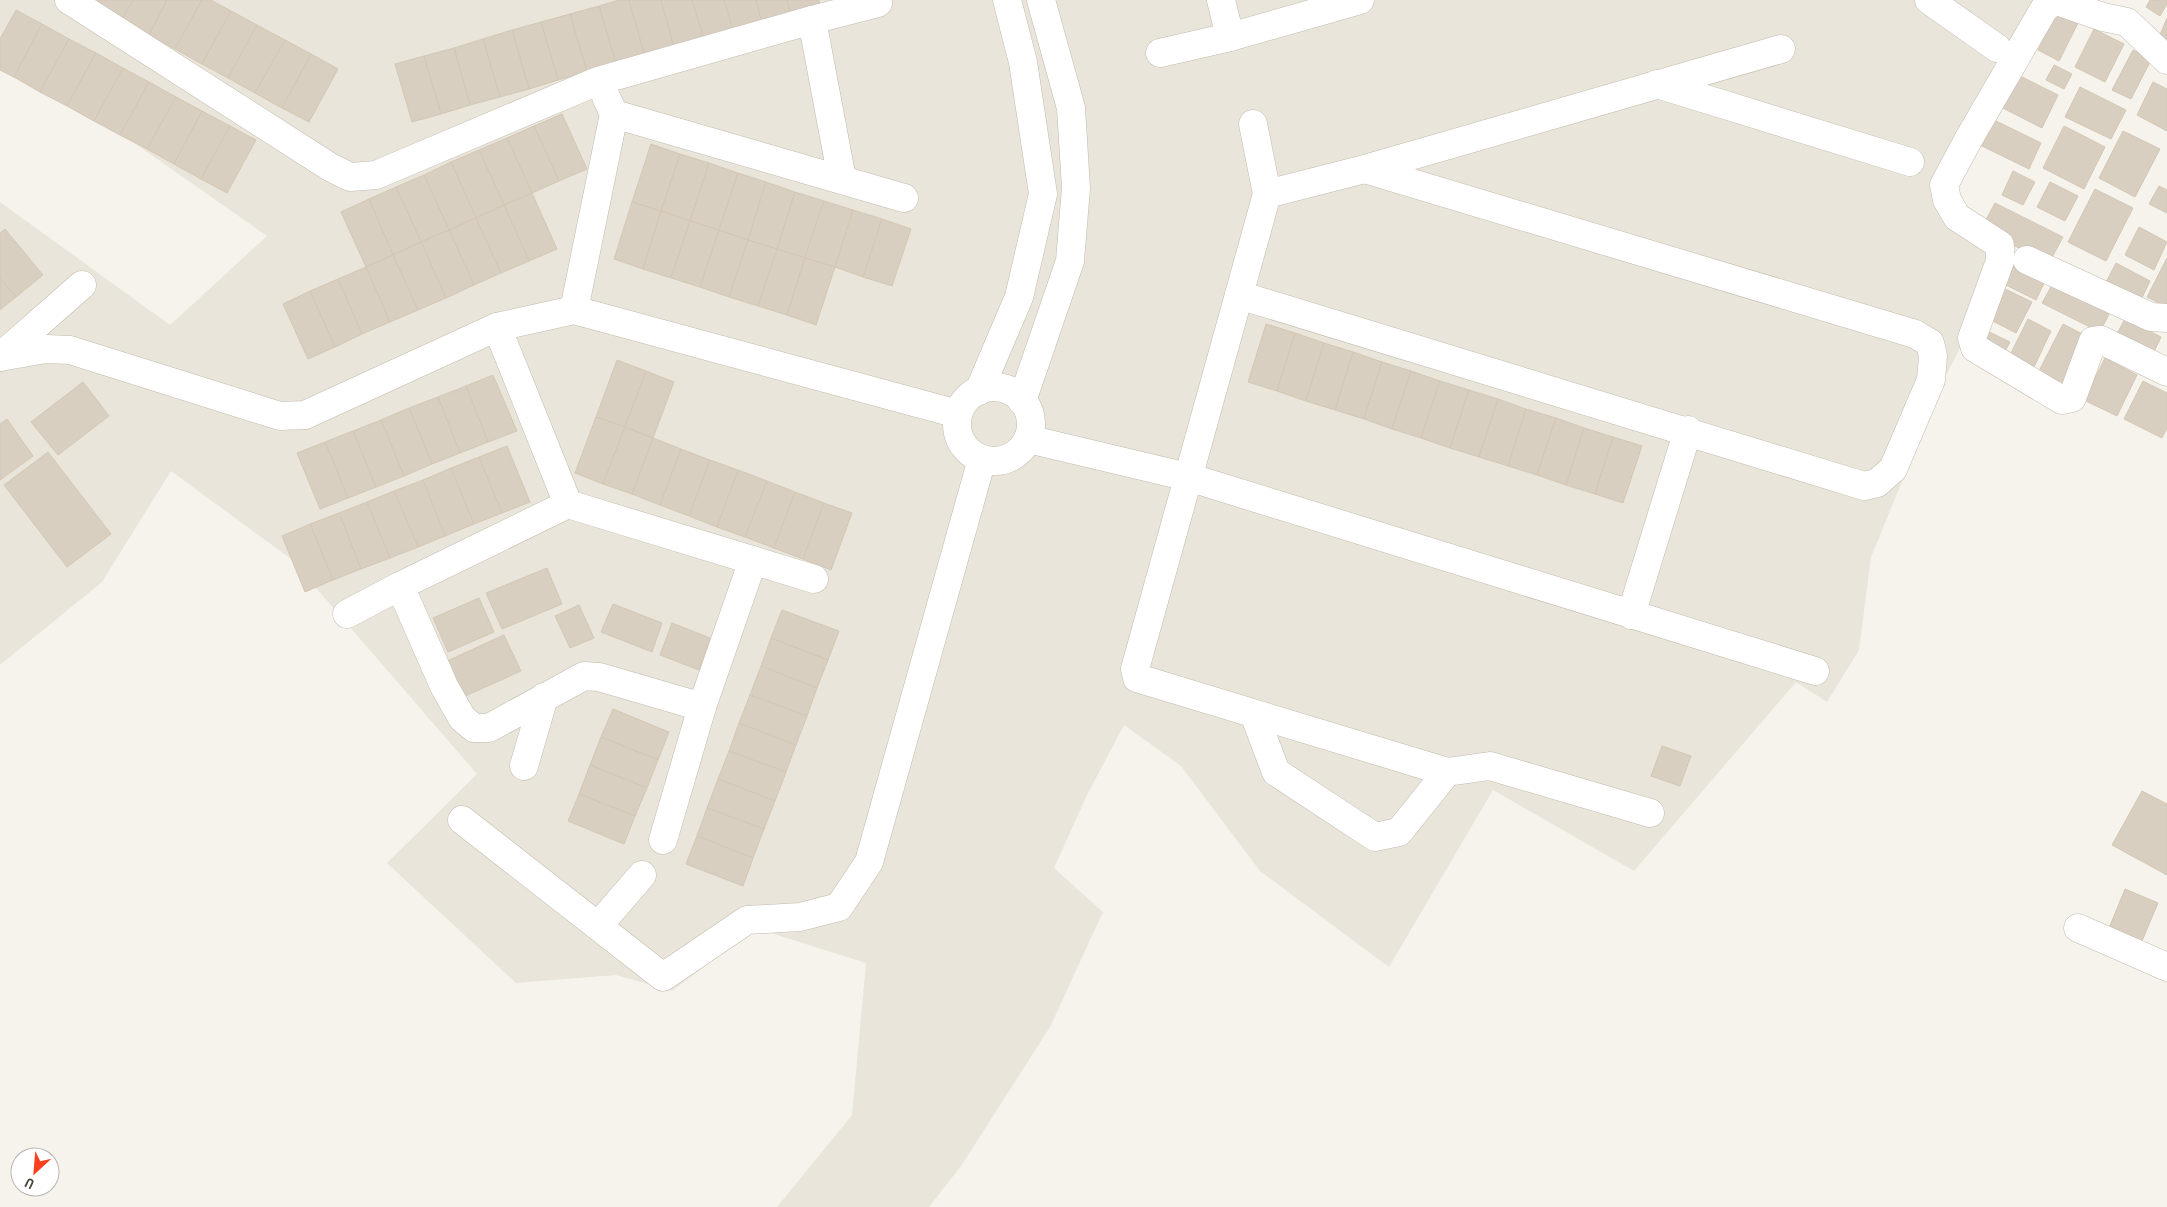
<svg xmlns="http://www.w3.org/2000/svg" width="2167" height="1207" font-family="'Archivo Narrow',sans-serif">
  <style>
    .residential { fill: #eae5da }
    .building { fill: #d8cfc1; stroke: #d3c7b4 }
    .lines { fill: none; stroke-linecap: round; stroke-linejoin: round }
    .minor-casing { stroke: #c2bbae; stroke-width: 29 }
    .minor { stroke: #fff; stroke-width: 28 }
  </style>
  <rect width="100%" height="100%" fill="#f6f3ec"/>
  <!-- residential -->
  <polygon class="residential" points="0,0 2043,0 1931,182 1992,253 1967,335 1945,377 1871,557 1859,650 1827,702 1796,682 1634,871 1493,790 1389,967 1260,871 1181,766 1124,725 1087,795 1054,868 1103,912 1050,1027 961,1166 929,1207 777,1207 852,1115 866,963 755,928 672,991 616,975 516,983 387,863 477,774 291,559 171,471 102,582 0,665 0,202 170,325 267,236 0,49"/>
  <!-- building -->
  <g class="building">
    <polygon points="98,0 133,0 122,20 95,6"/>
    <polygon points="133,0 167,0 149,35 122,20"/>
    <polygon points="167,0 202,0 175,49 149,35"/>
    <polygon points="202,0 211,0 231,11 202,64 175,49"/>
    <polygon points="619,0 629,0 645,56 616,64 599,6"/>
    <polygon points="629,0 661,0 674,47 645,56"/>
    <polygon points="661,0 692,0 704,39 674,47"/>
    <polygon points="692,0 724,0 733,30 704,39"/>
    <polygon points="724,0 756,0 762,22 733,30"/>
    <polygon points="756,0 787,0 791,14 762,22"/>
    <polygon points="787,0 819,0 820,6 791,14"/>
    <polygon points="2150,0 2167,0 2167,4 2160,16 2146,7"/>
    <polygon points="599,6 616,64 587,72 570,14"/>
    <polygon points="16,10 42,24 14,77 0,70 0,39"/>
    <polygon points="2058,10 2079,21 2059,61 2038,50"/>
    <polygon points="231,11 257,25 228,78 202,64"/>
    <polygon points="570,14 587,72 558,80 541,22"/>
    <polygon points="2167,18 2167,46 2157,42"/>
    <polygon points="541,22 558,80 529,89 512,30"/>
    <polygon points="42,24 69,39 40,92 14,77"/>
    <polygon points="257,25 285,40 255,93 228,78"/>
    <polygon points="2094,29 2124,44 2105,82 2075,67"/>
    <polygon points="512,30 529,89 500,97 483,39"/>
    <polygon points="69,39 96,53 67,106 40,92"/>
    <polygon points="483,39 500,97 470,105 454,48"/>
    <polygon points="285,40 311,54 282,108 255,93"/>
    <polygon points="454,48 470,105 441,114 424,56"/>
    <polygon points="2133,50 2151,60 2131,99 2112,90"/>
    <polygon points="96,53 123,68 94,121 67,106"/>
    <polygon points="311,54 338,69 309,122 282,108"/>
    <polygon points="424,56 441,114 412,122 395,64"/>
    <polygon points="2054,65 2072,74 2064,89 2046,80"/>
    <polygon points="123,68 149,82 120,135 94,121"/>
    <polygon points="2014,73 2058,95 2042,128 1997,105"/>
    <polygon points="149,82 176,97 147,149 120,135"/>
    <polygon points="2153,82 2167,89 2167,131 2137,115"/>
    <polygon points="2080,87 2126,110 2111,139 2065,117"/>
    <polygon points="176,97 202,111 174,164 147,149"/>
    <polygon points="202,111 230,126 201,179 174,164"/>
    <polygon points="562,114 587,169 559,181 534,126"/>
    <polygon points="1992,119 2041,143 2029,169 1980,145"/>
    <polygon points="230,126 256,140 227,193 201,179"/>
    <polygon points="534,126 559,181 532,193 507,138"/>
    <polygon points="2064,126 2105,147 2084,189 2043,168"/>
    <polygon points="2123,131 2160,149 2135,197 2099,178"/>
    <polygon points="507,138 532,193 504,205 479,150"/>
    <polygon points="651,144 680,154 661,211 632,202"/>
    <polygon points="479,150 504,205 476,218 451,162"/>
    <polygon points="680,154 709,163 690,221 661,211"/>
    <polygon points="451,162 476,218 449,230 424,175"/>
    <polygon points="709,163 738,173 719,230 690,221"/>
    <polygon points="2013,171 2035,182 2023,205 2002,195"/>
    <polygon points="738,173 766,182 748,240 719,230"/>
    <polygon points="424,175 449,230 421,242 396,187"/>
    <polygon points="766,182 795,192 777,249 748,240"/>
    <polygon points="2050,182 2078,196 2065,221 2037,207"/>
    <polygon points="2159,186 2167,190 2167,213 2149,204"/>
    <polygon points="396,187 421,242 393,255 369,199"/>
    <polygon points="2095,189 2133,208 2106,261 2068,242"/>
    <polygon points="795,192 824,201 805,258 777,249"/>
    <polygon points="532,193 557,249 529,261 504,205"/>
    <polygon points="369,199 393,255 366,267 341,212"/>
    <polygon points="824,201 853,210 835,267 805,258"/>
    <polygon points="632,202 661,211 643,269 614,259"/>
    <polygon points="1995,203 2063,237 2049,263 1981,229"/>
    <polygon points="504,205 529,261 501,273 476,218"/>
    <polygon points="853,210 882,219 863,277 835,267"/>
    <polygon points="661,211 690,221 671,278 643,269"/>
    <polygon points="476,218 501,273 474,285 449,230"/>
    <polygon points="882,219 911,229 892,286 863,277"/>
    <polygon points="690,221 719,230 700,287 671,278"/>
    <polygon points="2139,227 2167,242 2154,270 2125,255"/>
    <polygon points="5,229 43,275 16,297 0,278 0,233"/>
    <polygon points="449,230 474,285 446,298 421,242"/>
    <polygon points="719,230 748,240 729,297 700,287"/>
    <polygon points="748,240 777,249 758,306 729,297"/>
    <polygon points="421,242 446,298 418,310 393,255"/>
    <polygon points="777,249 805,258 787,315 758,306"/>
    <polygon points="393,255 418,310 390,322 366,267"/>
    <polygon points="805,258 835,267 816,325 787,315"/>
    <polygon points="2167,258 2167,307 2147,297"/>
    <polygon points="2015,263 2046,279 2036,300 2004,284"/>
    <polygon points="2116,263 2150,281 2137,308 2102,290"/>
    <polygon points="366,267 390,322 362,334 338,279"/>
    <polygon points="0,278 16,297 0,310"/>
    <polygon points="338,279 362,334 335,347 310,291"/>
    <polygon points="2052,285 2109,314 2100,332 2042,303"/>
    <polygon points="1999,286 2032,302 2016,333 1983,316"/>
    <polygon points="310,291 335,347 308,359 283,304"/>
    <polygon points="2028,319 2051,331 2034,367 2010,355"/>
    <polygon points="2125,319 2161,337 2151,358 2114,339"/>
    <polygon points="1266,324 1295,333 1277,391 1248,382"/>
    <polygon points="2063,324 2090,338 2066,384 2039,371"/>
    <polygon points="1983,329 2010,342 2002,357 1976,344"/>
    <polygon points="1295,333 1324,343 1306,401 1277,391"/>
    <polygon points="1324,343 1353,352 1335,410 1306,401"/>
    <polygon points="1353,352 1382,362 1364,419 1335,410"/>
    <polygon points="2105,358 2137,375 2117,416 2084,400"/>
    <polygon points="617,360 646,371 625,427 596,417"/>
    <polygon points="1382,362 1411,371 1392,429 1364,419"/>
    <polygon points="646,371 674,382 653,438 625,427"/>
    <polygon points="1411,371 1440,381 1421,438 1392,429"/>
    <polygon points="493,375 517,431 488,442 466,386"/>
    <polygon points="1440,381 1469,390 1450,448 1421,438"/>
    <polygon points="2143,381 2167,393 2167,428 2162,438 2124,419"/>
    <polygon points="83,382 109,416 58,455 31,422"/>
    <polygon points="466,386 488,442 460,453 438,397"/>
    <polygon points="1469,390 1498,399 1479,457 1450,448"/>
    <polygon points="438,397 460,453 432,464 409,408"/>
    <polygon points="1498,399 1526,409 1508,466 1479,457"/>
    <polygon points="409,408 432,464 404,476 381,420"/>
    <polygon points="1526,409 1556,418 1537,475 1508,466"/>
    <polygon points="596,417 625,427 603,484 575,473"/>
    <polygon points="1556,418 1584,428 1566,485 1537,475"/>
    <polygon points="7,419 33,456 0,480 0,424"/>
    <polygon points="381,420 404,476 376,487 353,431"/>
    <polygon points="625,427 653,438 632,494 603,484"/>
    <polygon points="1584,428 1613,437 1595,494 1566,485"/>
    <polygon points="353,431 376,487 348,498 325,442"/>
    <polygon points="1613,437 1642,446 1623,503 1595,494"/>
    <polygon points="653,438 681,449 660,505 632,494"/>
    <polygon points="325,442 348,498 320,509 297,453"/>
    <polygon points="507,446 530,502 502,513 479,457"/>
    <polygon points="681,449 710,460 689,516 660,505"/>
    <polygon points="48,452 111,534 67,567 4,485"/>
    <polygon points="479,457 502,513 474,524 451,468"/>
    <polygon points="710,460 738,470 717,527 689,516"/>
    <polygon points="451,468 474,524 445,536 423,480"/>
    <polygon points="738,470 767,481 745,537 717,527"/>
    <polygon points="423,480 445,536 418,547 394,491"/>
    <polygon points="767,481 795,492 774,548 745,537"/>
    <polygon points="394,491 418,547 390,558 367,502"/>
    <polygon points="795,492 824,503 803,559 774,548"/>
    <polygon points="367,502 390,558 361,569 339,513"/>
    <polygon points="824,503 852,513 831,570 803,559"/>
    <polygon points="339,513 361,569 333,580 310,524"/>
    <polygon points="310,524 333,580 305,592 282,536"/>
    <polygon points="547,568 562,604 502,629 486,593"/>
    <polygon points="479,598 494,632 448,652 433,618"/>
    <polygon points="613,604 662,623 652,652 601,632"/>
    <polygon points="579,605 594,638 570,648 555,616"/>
    <polygon points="782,610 839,631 828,660 771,638"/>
    <polygon points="672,623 710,638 699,670 660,655"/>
    <polygon points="504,635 521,671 461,698 445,662"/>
    <polygon points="771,638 828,660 817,688 761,666"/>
    <polygon points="761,666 817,688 807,716 750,695"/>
    <polygon points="750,695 807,716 796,745 739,723"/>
    <polygon points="613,709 669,732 658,760 601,737"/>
    <polygon points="739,723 796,745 786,772 729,751"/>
    <polygon points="601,737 658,760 647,788 590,765"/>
    <polygon points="1662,746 1691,756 1680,786 1651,776"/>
    <polygon points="729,751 786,772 775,801 718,779"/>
    <polygon points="590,765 647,788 635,816 579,794"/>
    <polygon points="718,779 775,801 764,829 707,808"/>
    <polygon points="2142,791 2167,804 2167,875 2112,845"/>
    <polygon points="579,794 635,816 624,844 568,821"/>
    <polygon points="707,808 764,829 753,858 697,836"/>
    <polygon points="697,836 753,858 743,886 686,864"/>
    <polygon points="2125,889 2158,903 2139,948 2107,933"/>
  </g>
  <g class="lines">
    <defs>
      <g id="minor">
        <polyline points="69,0 330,167 350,177 376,175 598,81 812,20 878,3"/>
        <polyline points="1221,0 1230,37"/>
        <polyline points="1929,0 1997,48"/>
        <polyline points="812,20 842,179"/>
        <polyline points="1160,53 1230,37 1360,0"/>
        <polyline points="2167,60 2127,22 2103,17 2054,0 2044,9 1968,140 1944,185 1947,200 1957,217 2000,245 2000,261 1972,338 1975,348 2062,400 2072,398 2093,341 2101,340 2167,372"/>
        <polyline points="1657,84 1910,162"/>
        <polyline points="614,114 904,198"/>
        <polyline points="1253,124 1267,194 1135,669 1137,678 1447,772 1490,766 1650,813"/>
        <polyline points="1267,194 1365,169 1781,49"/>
        <polyline points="2027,260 2140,312 2151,317 2167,318"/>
        <polyline points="1239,295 1864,486 1877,483 1893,469 1931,380 1933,356 1930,343 1915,334 1365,169"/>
        <polyline points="574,310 614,114 606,97"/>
        <polyline points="497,327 568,504 814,579"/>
        <polyline points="0,357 46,349 70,350 280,416 305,415 497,327 574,310 958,414"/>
        <polyline points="0,357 82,285"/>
        <circle cx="994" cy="424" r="37"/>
        <polyline points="979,391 1019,297 1043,194 1023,62 1007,0"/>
        <polyline points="1022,401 1070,261 1076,188 1071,108 1041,0"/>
        <polyline points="1028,439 1188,477 1815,671"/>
        <polyline points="400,586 444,686 462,718 474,728 489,728 584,676 599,677 702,707"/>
        <polyline points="347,614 400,586 568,504"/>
        <polyline points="1631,615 1688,430"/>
        <polyline points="1254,714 1276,772 1375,837 1399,832 1447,772"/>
        <polyline points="524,766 544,697"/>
        <polyline points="462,820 663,977 747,920 800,917 839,907 869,862 982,459"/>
        <polyline points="663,840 702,707 753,560"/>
        <polyline points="598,926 642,875"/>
        <polyline points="2078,928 2167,967"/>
      </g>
    </defs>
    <!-- minor casing -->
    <use href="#minor" class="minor-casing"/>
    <!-- minor -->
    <use href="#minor" class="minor"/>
  </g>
  <!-- north arrow -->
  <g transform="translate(35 1172) rotate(206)"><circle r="24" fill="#ffffff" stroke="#b7b4b0"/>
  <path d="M0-4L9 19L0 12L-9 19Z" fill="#fc3f1d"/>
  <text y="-8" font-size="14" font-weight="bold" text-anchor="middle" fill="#4b4439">U</text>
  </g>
</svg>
